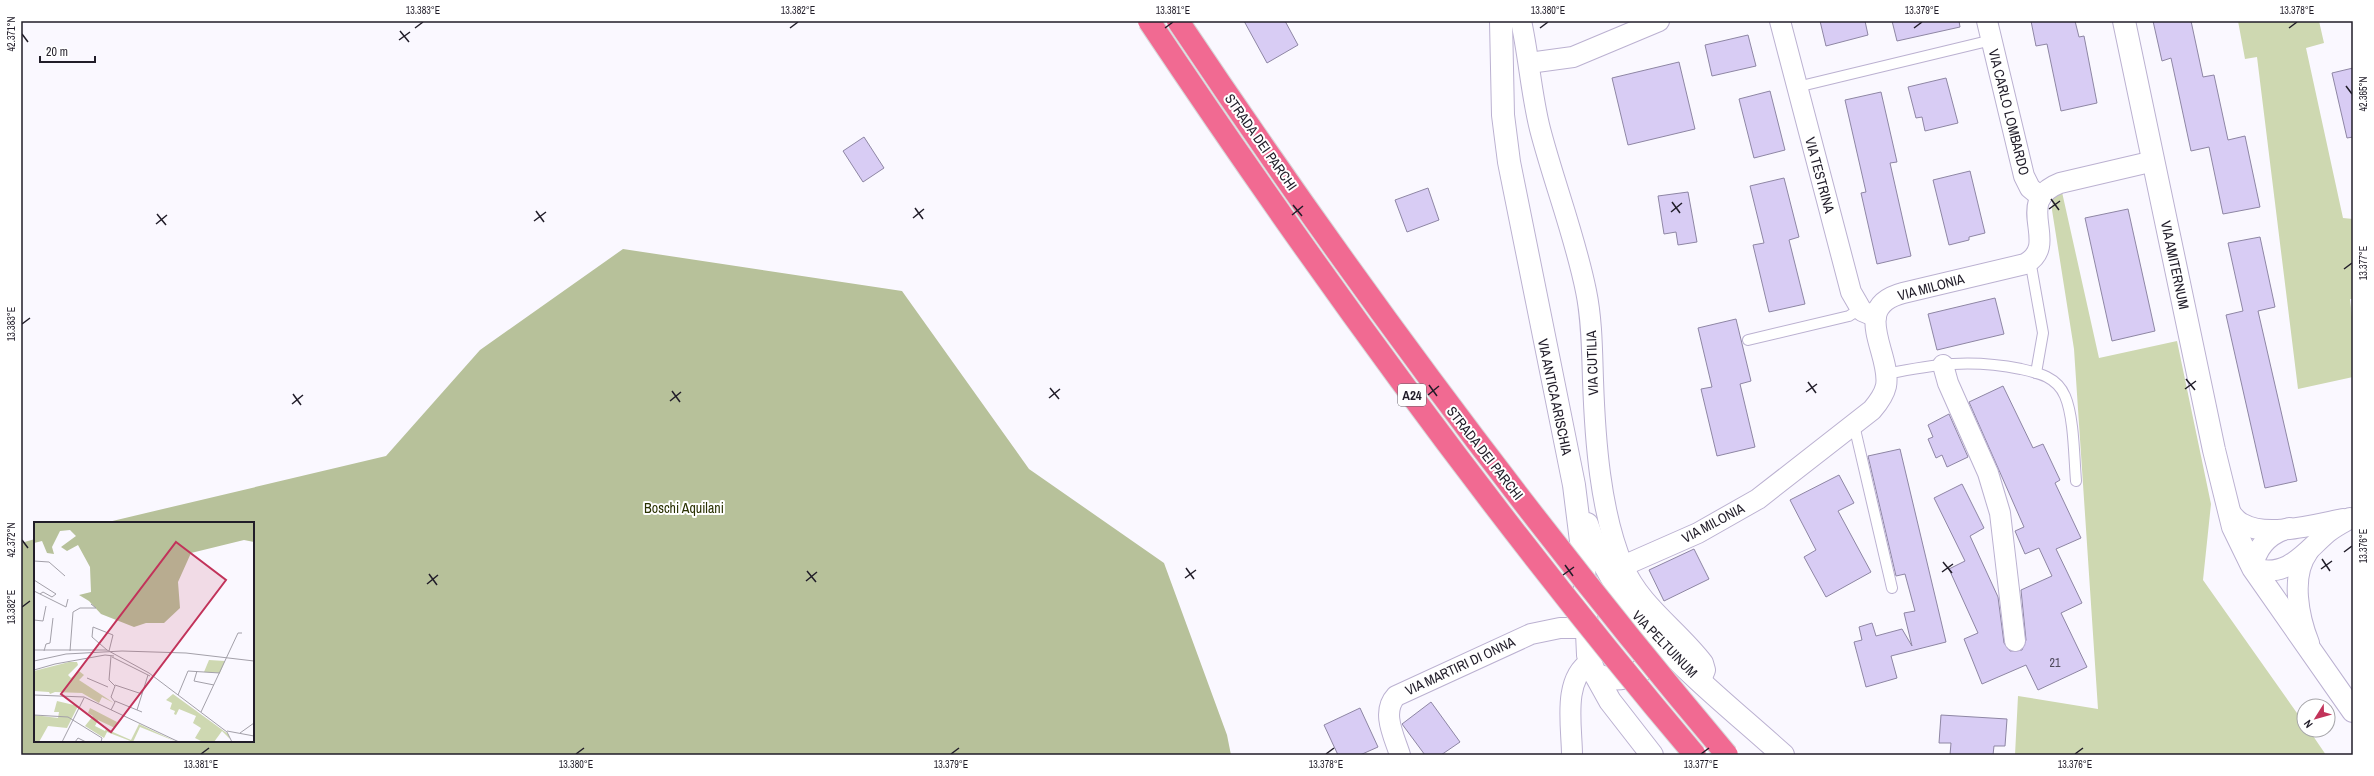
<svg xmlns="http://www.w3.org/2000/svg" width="2374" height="776" font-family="'Archivo Narrow',sans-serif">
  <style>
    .green { fill: #ced8b1 }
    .forest { fill: #b7c19a }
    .building { fill: #d8ccf4; stroke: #8e86a4 }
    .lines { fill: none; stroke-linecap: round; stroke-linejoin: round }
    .lane-casing { stroke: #bbb1d1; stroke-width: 12 }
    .street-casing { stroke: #bbb1d1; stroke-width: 22 }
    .secondary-casing { stroke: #bbb1d1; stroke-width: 24 }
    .lane { stroke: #fff; stroke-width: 10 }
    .street { stroke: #fff; stroke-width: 20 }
    .secondary { stroke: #fff; stroke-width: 22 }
    .highway-bridge-casing { stroke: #d7d6d8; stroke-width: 24; stroke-linecap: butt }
    .highway-bridge { stroke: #f16a92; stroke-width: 22 }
    .ticks { fill: none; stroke: #211d29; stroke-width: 1.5 }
    .labels { text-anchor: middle; stroke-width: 4; stroke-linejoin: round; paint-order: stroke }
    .number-label { font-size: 12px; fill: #4f495c }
    .shield { fill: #fff; stroke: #646169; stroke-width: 1 }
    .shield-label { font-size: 13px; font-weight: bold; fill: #211d29 }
    .street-label { font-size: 14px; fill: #211d29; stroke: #fff }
    .park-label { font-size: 14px; fill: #2a3202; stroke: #fff }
    .inset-road { fill: none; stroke: #a3a0a9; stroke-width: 1 }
    .view { fill: #c2335a; fill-opacity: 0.15; stroke: #c2335a; stroke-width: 2 }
    .inset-edge { fill: none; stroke: #211d29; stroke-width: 2 }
    .neatline { fill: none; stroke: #211d29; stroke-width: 1.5 }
    .ticks-label { font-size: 10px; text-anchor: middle; fill: #211d29 }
  </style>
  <rect width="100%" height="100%" fill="#faf8ff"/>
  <!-- green -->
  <g class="green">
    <polygon points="2238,21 2319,21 2324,43 2306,48 2343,218 2353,219 2353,299 2350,299 2353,326 2353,377 2298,389 2257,57 2245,59"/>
    <polygon points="2062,192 2099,358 2177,341 2211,504 2203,580 2304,723 2304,730 2309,730 2326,755 2015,755 2018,696 2098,709 2074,349 2052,210 2053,199"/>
  </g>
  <!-- forest -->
  <polygon class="forest" points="623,249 902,291 1029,469 1164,563 1227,735 1231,755 21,755 21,543 35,539 35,741 253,741 253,523 104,523 386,456 480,350"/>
  <!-- building -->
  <g class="building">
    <polygon points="1244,21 1285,21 1298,45 1267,63"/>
    <polygon points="1820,21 1865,21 1868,35 1826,46"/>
    <polygon points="1892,21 1959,21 1960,27 1897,41"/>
    <polygon points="2031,21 2075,21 2079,37 2084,36 2097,103 2061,111 2047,44 2036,46"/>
    <polygon points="2153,21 2191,21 2203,77 2214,75 2228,140 2245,136 2260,207 2223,214 2209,147 2191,151 2171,58 2162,61"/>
    <polygon points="1748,35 1756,66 1712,76 1705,45"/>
    <polygon points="1679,62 1695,129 1628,145 1612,78"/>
    <polygon points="2353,68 2353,137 2347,138 2332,73"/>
    <polygon points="1946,78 1958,123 1925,131 1922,117 1916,118 1908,87"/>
    <polygon points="1770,91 1785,150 1754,158 1739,99"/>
    <polygon points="1881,92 1897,162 1890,163 1911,256 1877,264 1861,193 1866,192 1845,100"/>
    <polygon points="864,137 884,168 863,182 843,151"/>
    <polygon points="1970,171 1985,233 1969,237 1969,240 1949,245 1933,180"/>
    <polygon points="1784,178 1799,237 1789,240 1805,304 1769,312 1753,245 1764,243 1750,186"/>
    <polygon points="1428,188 1439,220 1407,232 1395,200"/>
    <polygon points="1688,192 1697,242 1678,245 1676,232 1664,234 1658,196"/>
    <polygon points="2128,209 2155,331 2112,341 2085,218"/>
    <polygon points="2260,237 2275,307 2258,311 2297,481 2265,488 2226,315 2243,311 2228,243"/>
    <polygon points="1995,298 2004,334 1937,350 1928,314"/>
    <polygon points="1736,319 1751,381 1740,384 1755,447 1717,456 1701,389 1712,387 1698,328"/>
    <polygon points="2003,386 2033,448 2043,444 2060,480 2055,483 2081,538 2056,549 2082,603 2061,613 2087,667 2038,690 2026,665 1982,684 1964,639 1978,633 1949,569 1965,561 1934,498 1962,484 1984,528 1970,536 1998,597 2004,643 2010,651 2022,650 2026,640 2021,590 2052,576 2039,548 2025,554 2015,531 2024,527 1969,402"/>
    <polygon points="1949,414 1968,457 1947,467 1942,455 1936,458 1928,439 1933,437 1928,425"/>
    <polygon points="1900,449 1946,642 1891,656 1897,678 1866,687 1854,642 1862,640 1859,627 1872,623 1876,636 1902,629 1912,646 1904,613 1915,611 1905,574 1896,576 1868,456"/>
    <polygon points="1839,475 1854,503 1838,511 1871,572 1826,597 1804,557 1816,550 1790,500"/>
    <polygon points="1694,549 1709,579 1664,601 1649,570"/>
    <polygon points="1431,702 1460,742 1441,755 1425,755 1402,724"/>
    <polygon points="1360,708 1378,747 1360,755 1338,755 1324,725"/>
    <polygon points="1941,715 2007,719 2005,746 1994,746 1993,755 1950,755 1951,743 1939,743"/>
  </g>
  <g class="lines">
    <defs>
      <g id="lane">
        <polyline points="1797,87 1992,40"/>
        <polyline points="2029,261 2032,271 2043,333 2036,373"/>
        <polyline points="1748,340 1849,316 1860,309"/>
        <path d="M 1886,374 C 1936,364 1970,359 2021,369 C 2039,373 2057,377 2065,396 C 2074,417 2074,457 2076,481"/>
        <polyline points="1854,425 1892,588"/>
      </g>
      <g id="street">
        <path d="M 1521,21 C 1529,57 1531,93 1540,129 C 1554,183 1575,236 1586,291 C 1592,320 1592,351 1593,380 C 1595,438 1600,512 1623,566 C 1640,606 1677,629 1703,663 L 1705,670 L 1701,680"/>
        <polyline points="1780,21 1851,292 1862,311 1876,317"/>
        <polyline points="1987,21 2024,176 2030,188 2041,197"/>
        <polyline points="1529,63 1573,57 1659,21"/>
        <polyline points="1943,365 1948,383 1988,473 2000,513 2015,641"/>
        <path d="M 2228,509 C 2232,515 2236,521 2243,524 C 2267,538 2317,524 2343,519"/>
        <path d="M 2289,528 C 2268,534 2256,547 2253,568 C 2287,579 2304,553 2327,533 C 2334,527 2343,523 2350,518"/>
        <path d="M 2308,552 C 2290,576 2299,618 2309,643"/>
        <path d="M 1623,566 L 1698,533 L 1758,499 L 1872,410 C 1878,403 1884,395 1886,386 C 1892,354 1849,307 1903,293 L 2025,264 C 2062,244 2011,202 2060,183 L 2154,161"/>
        <path d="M 1400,755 C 1394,736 1381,712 1396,696 L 1531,634 L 1560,628 L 1586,628"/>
        <path d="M 1572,755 C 1572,727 1562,680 1590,662"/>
      </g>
      <g id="secondary">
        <polyline points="1501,21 1503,115 1509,162 1574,485 1584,565 1588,655 1595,674 1610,701 1652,755"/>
        <polyline points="2124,21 2214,450 2233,527 2253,568 2353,711"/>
        <path d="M 1587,524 C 1620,624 1708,687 1783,755"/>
        <path d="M 1595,674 C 1620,686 1653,674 1656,644"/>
      </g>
    </defs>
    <!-- lane casing -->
    <use href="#lane" class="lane-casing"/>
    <!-- street casing -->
    <use href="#street" class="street-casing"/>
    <!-- secondary casing -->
    <use href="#secondary" class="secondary-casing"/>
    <!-- lane -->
    <use href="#lane" class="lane"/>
    <!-- street -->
    <use href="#street" class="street"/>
    <!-- secondary -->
    <use href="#secondary" class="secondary"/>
    <defs>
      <g id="highway-bridge">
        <path d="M 1149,21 C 1318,274 1498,522 1695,755"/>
        <path d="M 1178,21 C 1348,275 1530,521 1727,755"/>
      </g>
    </defs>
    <!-- highway-bridge casing -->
    <use href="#highway-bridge" class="highway-bridge-casing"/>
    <!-- highway-bridge -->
    <use href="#highway-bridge" class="highway-bridge"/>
  </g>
  <!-- ticks -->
  <path class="ticks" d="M 415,28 L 423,22M 790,28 L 798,22M 1165,28 L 1173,22M 1540,28 L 1548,22M 1914,28 L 1922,22M 2289,28 L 2297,22M 400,31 L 409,42M 22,34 L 28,42M 399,40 L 410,32M 2346,86 L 2352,94M 2051,199 L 2059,210M 1672,202 L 1680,213M 1293,205 L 1302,216M 915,208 L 923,219M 2049,209 L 2060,201M 536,211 L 544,222M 1671,212 L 1682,203M 157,214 L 166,225M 1292,215 L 1303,206M 913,218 L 924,209M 534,221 L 546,212M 156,224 L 167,215M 2344,269 L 2352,263M 22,324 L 30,318M 2186,379 L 2195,390M 1808,382 L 1816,393M 1429,385 L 1437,396M 1050,388 L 1059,399M 2185,389 L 2196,381M 672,391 L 680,402M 1806,392 L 1817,384M 293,394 L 301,405M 1428,395 L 1439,386M 1049,398 L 1060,389M 670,401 L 681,392M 292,404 L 303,395M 22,540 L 28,548M 2344,552 L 2352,546M 2322,559 L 2330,571M 1943,562 L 1952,573M 1565,565 L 1573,576M 1186,568 L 1194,579M 2321,569 L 2332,561M 807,571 L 816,582M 1942,572 L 1953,564M 429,574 L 437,585M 1563,575 L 1574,567M 1185,578 L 1196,570M 806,581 L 817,572M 427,584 L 438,575M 22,607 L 30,601M 201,754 L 209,748M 576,754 L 584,748M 951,754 L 959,748M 1326,754 L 1334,748M 1701,754 L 1709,748M 2075,754 L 2083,748"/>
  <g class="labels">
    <!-- number labels -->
    <g class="number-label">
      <text x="2055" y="667">21</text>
    </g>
    <!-- shield labels -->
    <rect class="shield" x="1398" y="384" width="28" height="22" rx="3"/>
    <g class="shield-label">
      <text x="1412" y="400">A24</text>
    </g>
    <!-- street labels -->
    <g class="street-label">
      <text transform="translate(2009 112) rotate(76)" y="5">VIA CARLO LOMBARDO</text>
      <text transform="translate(1261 142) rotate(55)" y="5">STRADA DEI PARCHI</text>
      <text transform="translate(1820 175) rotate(75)" y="5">VIA TESTRINA</text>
      <text transform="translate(2175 265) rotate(78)" y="5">VIA AMITERNUM</text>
      <text transform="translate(1931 287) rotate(-15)" y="5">VIA MILONIA</text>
      <text transform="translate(1592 363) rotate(-92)" y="5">VIA CUTILIA</text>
      <text transform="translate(1555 397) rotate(78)" y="5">VIA ANTICA ARISCHIA</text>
      <text transform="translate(1485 453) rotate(52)" y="5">STRADA DEI PARCHI</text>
      <text transform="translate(1713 523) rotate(-28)" y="5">VIA MILONIA</text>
      <text transform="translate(1665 644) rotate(46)" y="5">VIA PELTUINUM</text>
      <text transform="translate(1460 666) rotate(-25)" y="5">VIA MARTIRI DI ONNA</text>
    </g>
    <!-- park labels -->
    <g class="park-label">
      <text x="684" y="513">Boschi Aquilani</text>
    </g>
  </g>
  <!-- overview -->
  <g transform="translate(34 522)">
    <rect width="220" height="220" fill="#faf8ff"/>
    <path d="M 175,138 L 191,139 L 186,151 L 170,150 ZM 35,140 L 43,140 L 44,143 L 34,153 L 37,156 L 45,149 L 50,153 L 45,158 L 80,181 L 68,175 L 65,181 L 48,171 L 21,170 L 16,172 L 15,170 L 0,169 L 0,149 ZM 139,172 L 194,212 L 196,217 L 188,209 L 180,220 L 169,220 L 161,216 L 167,206 L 159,201 L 162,194 L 145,187 L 142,193 L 140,192 L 141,189 L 136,187 L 138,181 L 132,178 ZM 23,179 L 44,184 L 33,206 L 14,204 L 5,220 L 0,220 L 0,193 L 24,196 L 25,190 L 20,190 ZM 56,186 L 83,200 L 81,206 L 64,198 L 61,204 L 71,209 L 72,207 L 97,218 L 105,202 L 143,220 L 106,205 L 99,220 L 73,210 L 70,216 L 51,204 L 59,194 L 54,191 Z" fill="#ced8b1"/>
    <path d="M 0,0 L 220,0 L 220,20 L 210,18 L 157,31 L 144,60 L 146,86 L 130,101 L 112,101 L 100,105 L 67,92 L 55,79 L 45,73 L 57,70 L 56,45 L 44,23 L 33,29 L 27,25 L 42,14 L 36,8 L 26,9 L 18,25 L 20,32 L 13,31 L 8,19 L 0,21 Z" fill="#b7c19a"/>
    <path class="inset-road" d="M 0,39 L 15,40 L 31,54M 0,58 L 22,72 L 18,75 L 9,70 L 6,72M 0,69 L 32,85 L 34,77M 0,98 L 9,99 L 12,84M 0,128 L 73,128 L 115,151 L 193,210 L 198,220M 73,128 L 58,115 L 59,105 L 79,113 L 75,129M 10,129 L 12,122 L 16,121 L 19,96M 36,129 L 39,90 L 46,86 L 62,86 L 57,82M 77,134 L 75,158 L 81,164 L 77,175 L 81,180 L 77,188M 78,135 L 116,154M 0,139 L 32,132 L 88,129 L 152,131 L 220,139M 0,148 L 21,142 L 71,133 L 80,134M 163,149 L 160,159 L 180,163M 53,156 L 74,165M 81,163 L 108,172M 0,173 L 50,175 L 145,220M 144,173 L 154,149 L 186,151M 81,179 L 108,190M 103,188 L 114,153M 167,190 L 204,111 L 208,111M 0,193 L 34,195 L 68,216 L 67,220M 193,209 L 220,214M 206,211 L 220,201M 28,220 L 50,176M 41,220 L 44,216 L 52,220"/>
    <path class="view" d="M 142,20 L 192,58 L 77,210 L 27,172 Z"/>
    <rect width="220" height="220" class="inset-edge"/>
  </g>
  <!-- border -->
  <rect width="2374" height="776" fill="none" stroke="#ffffff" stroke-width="44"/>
  <!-- north arrow -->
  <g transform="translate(2316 718) rotate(233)"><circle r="19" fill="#ffffff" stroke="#a6a5a9"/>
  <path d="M0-3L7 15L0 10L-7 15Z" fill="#c2335a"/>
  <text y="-6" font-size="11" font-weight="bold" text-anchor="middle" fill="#211d29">N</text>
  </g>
  <!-- scale -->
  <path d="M40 56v6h55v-6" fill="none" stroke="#211d29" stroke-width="2"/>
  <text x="46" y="56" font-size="12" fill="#211d29" stroke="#ffffff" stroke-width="3" paint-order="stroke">20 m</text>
  <rect x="22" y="22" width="2330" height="732" class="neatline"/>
  <g class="ticks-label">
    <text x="423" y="14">13.383°E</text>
    <text x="798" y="14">13.382°E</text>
    <text x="1173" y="14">13.381°E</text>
    <text x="1548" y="14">13.380°E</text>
    <text x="1922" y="14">13.379°E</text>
    <text x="2297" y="14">13.378°E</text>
    <text transform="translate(11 34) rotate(-90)" y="4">42.371°N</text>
    <text transform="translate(2363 94) rotate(-90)" y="4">42.365°N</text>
    <text transform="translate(2363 263) rotate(-90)" y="4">13.377°E</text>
    <text transform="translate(11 324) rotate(-90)" y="4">13.383°E</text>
    <text transform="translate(11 540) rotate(-90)" y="4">42.372°N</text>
    <text transform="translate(2363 546) rotate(-90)" y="4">13.376°E</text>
    <text transform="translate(11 607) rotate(-90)" y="4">13.382°E</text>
    <text x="201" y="768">13.381°E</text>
    <text x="576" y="768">13.380°E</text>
    <text x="951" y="768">13.379°E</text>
    <text x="1326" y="768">13.378°E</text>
    <text x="1701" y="768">13.377°E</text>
    <text x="2075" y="768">13.376°E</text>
  </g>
</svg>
